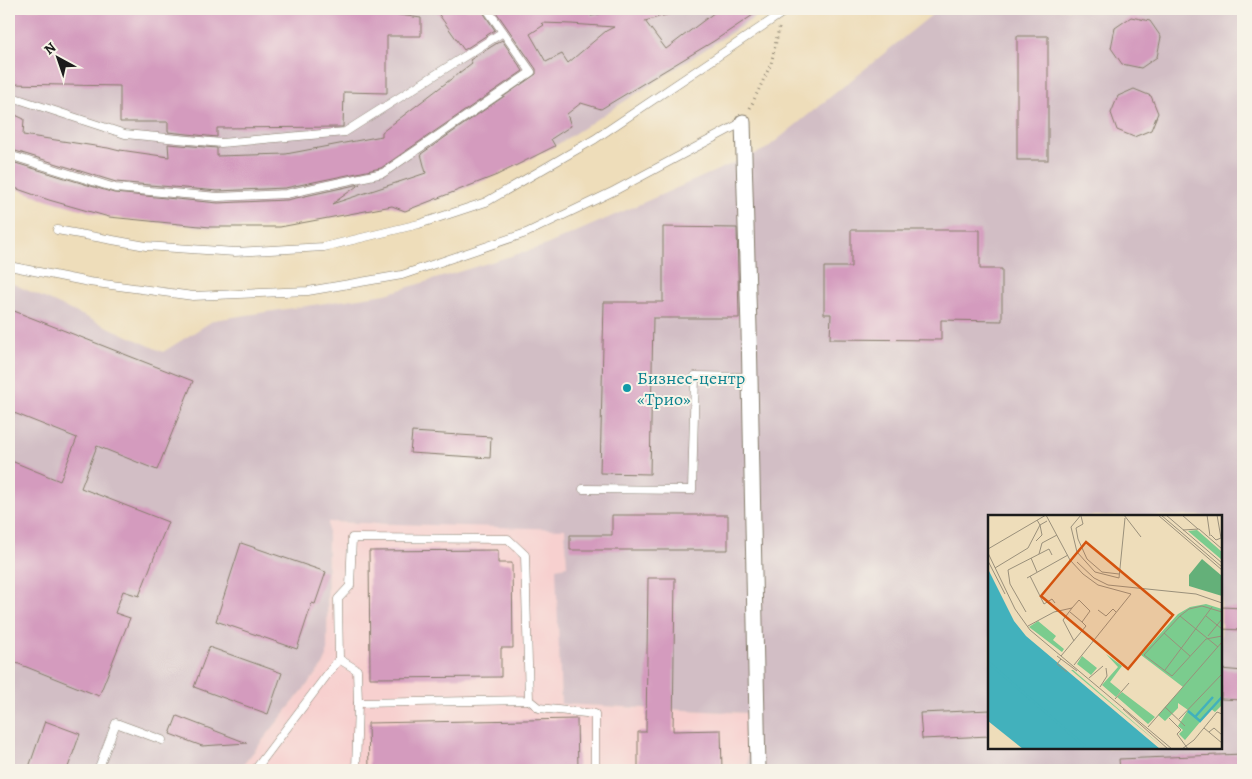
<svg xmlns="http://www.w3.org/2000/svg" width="1252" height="779" font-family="Alegreya,serif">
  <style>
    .built { fill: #f7d0cf }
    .industrial { fill: #d2bec5; fill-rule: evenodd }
    .building { fill: #d49bbe; fill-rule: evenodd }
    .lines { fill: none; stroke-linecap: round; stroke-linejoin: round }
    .service-casing { stroke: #857c6b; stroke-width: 9 }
    .minor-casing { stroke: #857c6b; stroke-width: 17 }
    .path { stroke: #857c6b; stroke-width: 3; stroke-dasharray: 1 4; stroke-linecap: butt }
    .service { stroke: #fff; stroke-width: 8 }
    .minor { stroke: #fff; stroke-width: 15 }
    .culture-dot { fill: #0f9aa8; stroke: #f7f3e8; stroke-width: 2 }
    .labels { text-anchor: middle; stroke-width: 4; stroke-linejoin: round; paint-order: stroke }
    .culture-label { font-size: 18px; fill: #0d838f; stroke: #f7f3e8; text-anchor: start }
    .inset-river { fill: none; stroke: #42b1bc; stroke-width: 2.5 }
    .inset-road { fill: none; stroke: #9a907b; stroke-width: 1 }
    .view { fill: #d4530e; fill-opacity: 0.15; stroke: #d4530e; stroke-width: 2.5 }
    .inset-edge { fill: none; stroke: #1c1c1c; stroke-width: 2.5 }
  </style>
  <rect width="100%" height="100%" fill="#f7f3e8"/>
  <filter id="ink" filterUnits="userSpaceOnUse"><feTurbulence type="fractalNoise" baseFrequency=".02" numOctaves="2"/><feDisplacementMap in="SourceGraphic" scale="10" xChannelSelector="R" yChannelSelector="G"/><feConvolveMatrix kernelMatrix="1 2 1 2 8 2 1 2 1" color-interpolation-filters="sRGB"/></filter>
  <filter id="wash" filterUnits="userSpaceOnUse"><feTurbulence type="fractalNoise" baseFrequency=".0096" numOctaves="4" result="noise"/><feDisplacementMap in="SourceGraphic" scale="20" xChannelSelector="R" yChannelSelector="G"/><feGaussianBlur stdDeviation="1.12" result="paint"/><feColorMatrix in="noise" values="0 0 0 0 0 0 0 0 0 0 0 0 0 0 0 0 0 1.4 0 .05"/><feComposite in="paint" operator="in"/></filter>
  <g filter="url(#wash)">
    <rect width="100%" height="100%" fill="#eeddba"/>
    <!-- built -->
    <polygon class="built" points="328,522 566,528 567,566 557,568 561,704 747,713 748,770 239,770 323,665 327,656"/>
    <!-- industrial -->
    <g class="industrial">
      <polygon points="9,9 768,9 555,146 497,175 444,197 405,211 392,206 280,227 211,228 109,217 49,200 9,186"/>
      <path d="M 939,9 L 1243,9 L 1243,770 L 748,770 L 747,713 L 561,704 L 556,568 L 567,566 L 565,529 L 328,522 L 327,656 L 323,665 L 239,770 L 9,770 L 9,282 L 163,352 L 214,320 L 386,294 L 544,246 L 766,149 ZM 990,516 L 1221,516 L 1221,748 L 990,748 Z"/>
    </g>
    <g id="blocks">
      <!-- building -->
      <g class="building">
        <polygon points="9,9 386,9 385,13 421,18 421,36 387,36 387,93 344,92 343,127 217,128 217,137 168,132 168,122 120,122 120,86 9,84"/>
        <polygon points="435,9 481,9 495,30 464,50"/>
        <path d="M 494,9 L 545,9 L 546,10 L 592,9 L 591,16 L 620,9 L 672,9 L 673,13 L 645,21 L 666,49 L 719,9 L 762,9 L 714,41 L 601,109 L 581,103 L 567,114 L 571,126 L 551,139 L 555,146 L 497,175 L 405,211 L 392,206 L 280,227 L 210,227 L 109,217 L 49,200 L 9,186 L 9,161 L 114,193 L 218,203 L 287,200 L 360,184 L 332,204 L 426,173 L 421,154 L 536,74 L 536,69 ZM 542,23 L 571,24 L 614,27 L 606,31 L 568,63 L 562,54 L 546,62 L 530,34 L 544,25 Z"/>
        <polygon points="1131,17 1150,21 1161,37 1157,57 1141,68 1122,64 1111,48 1115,28"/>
        <rect x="1017" y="36" width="31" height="124"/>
        <polygon points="502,40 523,71 381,168 285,188 218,191 116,182 9,149 9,112 24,119 23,135 108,148 120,151 120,150 169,157 168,144 217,148 217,156 286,154 382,136 382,132 472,63 470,60"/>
        <polygon points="1134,89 1151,96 1158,113 1151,130 1134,137 1117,130 1111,113 1118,96"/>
        <polygon points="663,227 737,228 739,318 653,318 650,474 600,473 604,302 663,302"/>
        <polygon points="851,230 980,230 980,269 1002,269 1002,321 941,320 941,340 830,339 831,314 824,314 824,267 851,267"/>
        <polygon points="9,309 193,381 157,470 97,446 81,488 168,522 139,596 123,591 115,613 130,618 99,696 9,660 9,460 60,481 77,438 9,411"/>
        <polygon points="412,432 491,437 490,458 410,453"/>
        <polygon points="612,515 728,515 728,550 570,550 570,535 612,535"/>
        <polygon points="241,543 326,572 315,604 312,603 297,649 216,621"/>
        <polygon points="498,550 498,563 512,563 513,648 501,648 501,677 370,678 369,551"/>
        <polygon points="648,578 675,578 673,731 721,730 722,770 638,770 638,732 646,732"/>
        <polygon points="1221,607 1243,608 1243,630 1221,629"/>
        <polygon points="209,647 282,673 268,714 194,687"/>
        <polygon points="1221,669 1243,671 1243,700 1221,699"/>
        <polygon points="990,710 990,736 922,739 920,713"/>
        <polygon points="177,716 247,743 202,746 170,734"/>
        <polygon points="577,719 578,770 369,770 368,723"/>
        <polygon points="45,721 80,734 67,770 28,770"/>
        <polygon points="1243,754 1243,770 1120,770 1119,759"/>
      </g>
    </g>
  </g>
  <g filter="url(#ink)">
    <use href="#blocks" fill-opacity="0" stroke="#857c6b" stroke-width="1"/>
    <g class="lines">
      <defs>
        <g id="service">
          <polyline points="9,96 125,134 221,143 345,132 503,32"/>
          <polyline points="9,155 115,188 218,197 286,194 383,173 531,72 487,9"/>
          <polyline points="57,230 146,246 235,252 324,247 419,224 486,202 595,139 788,9"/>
          <polyline points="9,266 89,282 193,296 308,291 402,275 526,233 614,191 743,122"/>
          <polyline points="583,489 692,490 695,376 750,377"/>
          <polyline points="339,659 357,670 358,703 356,770"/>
          <polyline points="529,700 539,708 595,714 595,770"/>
          <polyline points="98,770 116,723 162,740"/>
          <polyline points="255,770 339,659 338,599 350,586 352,538 508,539 525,555 529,700 358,703"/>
        </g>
        <polyline id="minor" points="743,122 749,329 758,770"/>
      </defs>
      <!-- service casing -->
      <use href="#service" class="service-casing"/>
      <!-- minor casing -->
      <use href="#minor" class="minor-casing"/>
      <!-- path -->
      <polyline class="path" points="750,108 771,64 779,28"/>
      <!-- service -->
      <use href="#service" class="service"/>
      <!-- minor -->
      <use href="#minor" class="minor"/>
    </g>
  </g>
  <!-- markers -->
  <circle class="culture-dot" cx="627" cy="388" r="5"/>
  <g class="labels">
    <!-- culture labels -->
    <g class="culture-label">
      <text x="637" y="384">Бизнес-центр<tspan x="637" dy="21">«Трио»</tspan></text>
    </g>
  </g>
  <!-- overview -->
  <g transform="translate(988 515)">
    <rect width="234" height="234" fill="#eeddba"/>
    <path d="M 209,15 L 234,37 L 234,45 L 200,16 ZM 218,89 L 234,94 L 234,190 L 227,197 L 223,194 L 197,225 L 191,219 L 195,215 L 190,211 L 200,195 L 190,188 L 190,193 L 177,206 L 170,200 L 195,172 L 153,140 L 190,99 L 202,92 ZM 50,106 L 68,121 L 65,125 L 76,134 L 74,137 L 41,112 ZM 118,139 L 134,151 L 122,167 L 133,176 L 128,182 L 114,170 L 130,152 ZM 94,141 L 109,153 L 103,160 L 89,149 ZM 83,155 L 85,155 L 176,233 L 152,213 ZM 134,177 L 167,202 L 160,209 L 129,182 Z" fill="#7bcc8e"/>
    <path d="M 214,44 L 234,61 L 234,81 L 201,71 L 201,60 Z" fill="#64b079"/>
    <path d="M 0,54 L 26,106 L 38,121 L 172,234 L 35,234 L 0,206 Z" fill="#42b1bc"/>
    <path class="inset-river" d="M 0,147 L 100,234M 200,196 L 212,206 L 234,182M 207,202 L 225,182"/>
    <path class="inset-road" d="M 93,0 L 83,12 L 89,37 L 107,57 L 131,63 L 137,3M 136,0 L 153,22M 170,0 L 234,55M 173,0 L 234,52M 178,0 L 234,48M 194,0 L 210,14M 219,0 L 222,21M 93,1 L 95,9 L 88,13 L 90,24 L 99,44 L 114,57 L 131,59M 195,15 L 211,14 L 234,34M 223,20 L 228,25 L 233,23 L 229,0M 48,26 L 54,20 L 52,10 L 59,6M 0,34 L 58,0 L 82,45 L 95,59 L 110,70 L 143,79 L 86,150M 0,38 L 27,94 L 42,115 L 184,234M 51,39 L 54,28 L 69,20M 43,43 L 49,57M 0,46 L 17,79M 89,47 L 106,63 L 120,70 L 208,79 L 234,88M 7,53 L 40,33 L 52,10 L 49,5M 42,61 L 56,89 L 64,84 L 67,88M 39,63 L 80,40M 84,93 L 75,105 L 86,126M 110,95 L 118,101 L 125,94 L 128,97M 38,97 L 22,69 L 20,55 L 61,34 L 64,40M 192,101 L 156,140 L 184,161 L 218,124 L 234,121M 218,101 L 234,114M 40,111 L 66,97 L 84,93 L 91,85 L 102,96 L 94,107 L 82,97M 176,118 L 202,141M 220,121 L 234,104M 230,132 L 192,101 L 201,94 L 214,91 L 234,97M 69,141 L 89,156M 73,141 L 98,111 L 94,107M 73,144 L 69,149 L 79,157M 177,155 L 224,92M 101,163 L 115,151M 112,172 L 119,161 L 118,153M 127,184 L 141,168M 177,192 L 197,211M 135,194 L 180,234M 181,203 L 193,215 L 189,219 L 200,234M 191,204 L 234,159M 160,212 L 234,127M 216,213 L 234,228M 221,217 L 226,213 L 234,220M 194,234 L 206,225 L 229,197 L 234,199"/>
    <path class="view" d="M 98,27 L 185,100 L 140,154 L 53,81 Z"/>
    <rect width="234" height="234" class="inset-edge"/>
  </g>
  <!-- margin -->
  <rect width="1252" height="779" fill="none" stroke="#f7f3e8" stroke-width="30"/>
  <!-- north arrow -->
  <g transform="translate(58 58) rotate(320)" stroke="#f7f3e8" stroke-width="4" paint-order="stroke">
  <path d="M0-4L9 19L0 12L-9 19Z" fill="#1c1c1c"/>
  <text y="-8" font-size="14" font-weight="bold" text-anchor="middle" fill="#1c1c1c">N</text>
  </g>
</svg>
